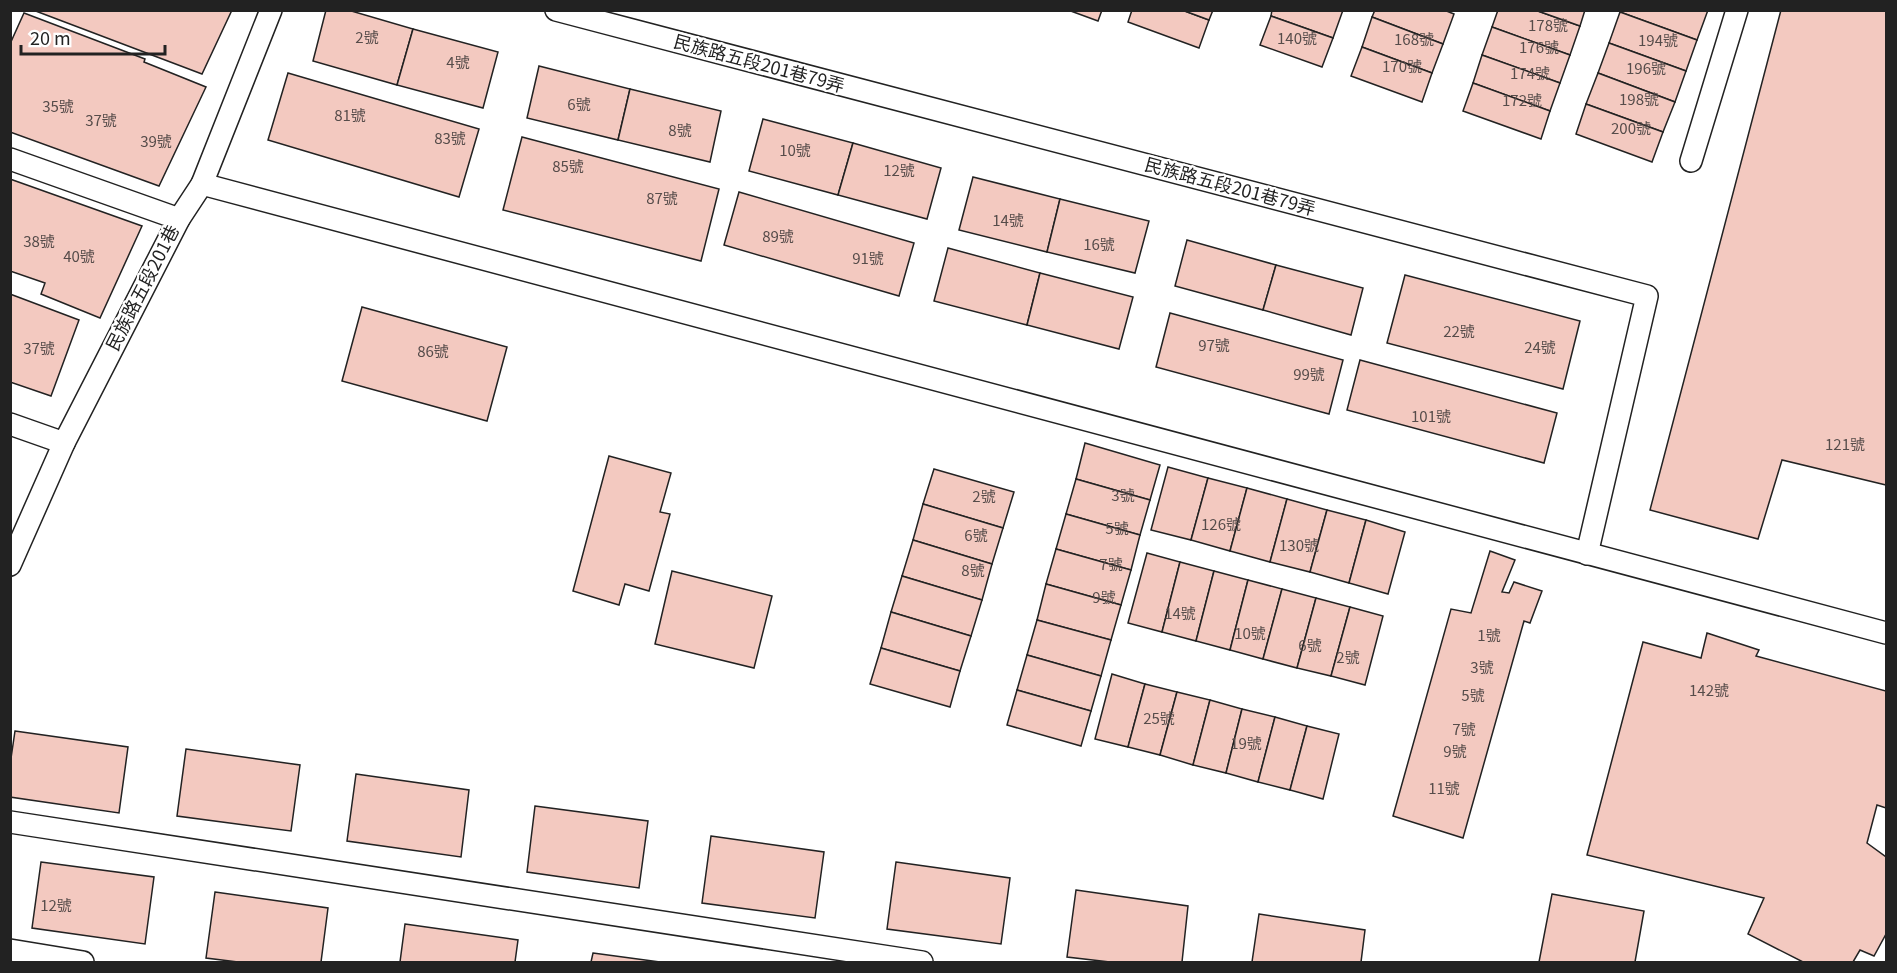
<svg xmlns="http://www.w3.org/2000/svg" width="1897" height="973" font-family="Georgia,'Noto Sans TC',serif">
  <style>
    .building { fill: #f3c9c0; stroke: #222; stroke-width: 1.5 }
    .lines { fill: none; stroke-linecap: round; stroke-linejoin: round }
    .service-casing { stroke: #222; stroke-width: 24 }
    .service { stroke: #fff; stroke-width: 21 }
    .labels { text-anchor: middle; stroke-width: 4.5; stroke-linejoin: round; paint-order: stroke }
    .number-label { font-size: 15px; fill: #564c4a }
    .street-label { font-size: 18px; fill: #222; stroke: #fff }
  </style>
  <rect width="100%" height="100%" fill="#fff"/>
  <!-- building -->
  <g class="building">
    <polygon points="33,10 232,10 202,74"/>
    <polygon points="326,10 348,10 413,29 397,85 313,61"/>
    <polygon points="1068,10 1102,10 1098,21"/>
    <polygon points="1132,10 1182,10 1209,20 1199,48 1128,22"/>
    <polygon points="1182,10 1213,10 1209,20"/>
    <polygon points="1272,10 1343,10 1333,38 1271,16"/>
    <polygon points="1375,10 1444,10 1454,14 1443,44 1372,17"/>
    <polygon points="1498,10 1535,10 1580,26 1570,55 1492,27"/>
    <polygon points="1535,10 1585,10 1580,26"/>
    <polygon points="1620,10 1708,10 1697,40 1620,12"/>
    <polygon points="1781,10 1886,10 1886,485 1782,460 1758,539 1650,510"/>
    <polygon points="1620,12 1697,40 1686,71 1609,43"/>
    <polygon points="24,13 145,59 144,62 206,87 159,186 10,132 10,44"/>
    <polygon points="1271,16 1333,38 1322,67 1260,45"/>
    <polygon points="1372,17 1443,44 1432,73 1362,47"/>
    <polygon points="1492,27 1570,55 1560,83 1482,55"/>
    <polygon points="413,29 498,52 483,108 397,85"/>
    <polygon points="1609,43 1686,71 1675,102 1598,73"/>
    <polygon points="1362,47 1432,73 1422,102 1351,76"/>
    <polygon points="1482,55 1560,83 1550,111 1473,83"/>
    <polygon points="539,66 630,89 618,140 527,118"/>
    <polygon points="288,73 479,129 459,197 268,140"/>
    <polygon points="1598,73 1675,102 1663,132 1586,104"/>
    <polygon points="1473,83 1550,111 1541,139 1463,111"/>
    <polygon points="630,89 721,111 710,162 618,140"/>
    <polygon points="1586,104 1663,132 1652,162 1576,134"/>
    <polygon points="763,119 853,143 838,195 749,171"/>
    <polygon points="522,137 719,189 701,261 503,210"/>
    <polygon points="853,143 941,168 927,219 838,195"/>
    <polygon points="973,177 1060,199 1047,252 959,230"/>
    <polygon points="10,179 142,226 100,318 41,294 45,283 10,271"/>
    <polygon points="739,192 914,243 899,296 724,245"/>
    <polygon points="1060,199 1149,221 1135,273 1047,252"/>
    <polygon points="1187,240 1276,265 1263,310 1175,286"/>
    <polygon points="948,248 1040,273 1027,325 934,301"/>
    <polygon points="1276,265 1363,288 1351,335 1263,310"/>
    <polygon points="1040,273 1133,297 1119,349 1027,325"/>
    <polygon points="1405,275 1580,321 1563,389 1387,343"/>
    <polygon points="10,294 79,320 51,396 10,382"/>
    <polygon points="362,307 507,347 487,421 342,381"/>
    <polygon points="1170,313 1343,360 1329,414 1156,367"/>
    <polygon points="1360,360 1557,413 1544,463 1347,410"/>
    <polygon points="1085,443 1160,465 1150,500 1076,479"/>
    <polygon points="609,456 671,473 660,512 670,514 649,591 625,584 619,605 573,591"/>
    <polygon points="1168,467 1208,478 1191,540 1151,530"/>
    <polygon points="934,469 1014,492 1003,528 923,504"/>
    <polygon points="1208,478 1247,488 1230,551 1191,540"/>
    <polygon points="1076,479 1150,500 1140,535 1066,514"/>
    <polygon points="1247,488 1287,499 1270,562 1230,551"/>
    <polygon points="1287,499 1327,510 1310,572 1270,562"/>
    <polygon points="923,504 1003,528 992,564 913,540"/>
    <polygon points="1327,510 1366,520 1349,583 1310,572"/>
    <polygon points="1066,514 1140,535 1131,570 1056,549"/>
    <polygon points="1366,520 1405,532 1388,594 1349,583"/>
    <polygon points="913,540 992,564 982,600 902,576"/>
    <polygon points="1056,549 1131,570 1121,605 1046,584"/>
    <polygon points="1490,551 1515,560 1502,592 1509,593 1514,582 1542,591 1530,623 1524,621 1463,838 1393,816 1451,609 1471,613"/>
    <polygon points="1147,553 1180,562 1162,632 1128,623"/>
    <polygon points="1180,562 1214,571 1196,641 1162,632"/>
    <polygon points="672,571 772,596 754,668 655,644"/>
    <polygon points="1214,571 1248,580 1230,650 1196,641"/>
    <polygon points="902,576 982,600 971,636 891,612"/>
    <polygon points="1248,580 1282,589 1263,659 1230,650"/>
    <polygon points="1046,584 1121,605 1111,640 1037,620"/>
    <polygon points="1282,589 1316,598 1297,668 1263,659"/>
    <polygon points="1316,598 1350,607 1331,676 1297,668"/>
    <polygon points="1350,607 1383,616 1365,685 1331,676"/>
    <polygon points="891,612 971,636 960,671 881,648"/>
    <polygon points="1037,620 1111,640 1101,676 1027,655"/>
    <polygon points="1707,633 1759,650 1756,656 1886,691 1886,808 1877,805 1867,843 1886,857 1886,934 1874,956 1860,950 1853,962 1803,962 1748,934 1764,898 1587,855 1643,642 1701,658"/>
    <polygon points="881,648 960,671 950,707 870,684"/>
    <polygon points="1027,655 1101,676 1091,711 1017,690"/>
    <polygon points="1112,674 1145,684 1128,747 1095,739"/>
    <polygon points="1145,684 1177,692 1160,755 1128,747"/>
    <polygon points="1017,690 1091,711 1081,746 1007,725"/>
    <polygon points="1177,692 1210,700 1193,765 1160,755"/>
    <polygon points="1210,700 1242,709 1226,773 1193,765"/>
    <polygon points="1242,709 1275,717 1258,782 1226,773"/>
    <polygon points="1275,717 1307,726 1290,790 1258,782"/>
    <polygon points="1307,726 1339,734 1323,799 1290,790"/>
    <polygon points="15,731 128,747 119,813 10,797 10,765"/>
    <polygon points="186,749 300,765 291,831 177,816"/>
    <polygon points="356,774 469,790 461,857 347,841"/>
    <polygon points="535,806 648,821 639,888 527,872"/>
    <polygon points="711,836 824,852 815,918 702,903"/>
    <polygon points="41,862 154,877 145,944 32,928"/>
    <polygon points="896,862 1010,878 1001,944 887,929"/>
    <polygon points="1076,890 1188,906 1182,962 1110,962 1067,957"/>
    <polygon points="215,892 328,908 321,962 238,962 206,958"/>
    <polygon points="1552,894 1644,911 1635,962 1539,962"/>
    <polygon points="1259,914 1365,930 1361,962 1252,962"/>
    <polygon points="405,924 518,940 515,962 400,962"/>
    <polygon points="593,953 660,962 591,962"/>
  </g>
  <g class="lines">
    <defs>
      <g id="service">
        <polyline points="556,10 1647,296 1587,554"/>
        <polyline points="10,159 179,219"/>
        <polyline points="1691,161 1737,10"/>
        <polyline points="202,184 1886,633"/>
        <polyline points="10,424 64,443"/>
        <polyline points="10,565 64,443 179,219 202,184 271,10"/>
        <polyline points="10,822 922,962"/>
        <polyline points="10,950 83,962"/>
      </g>
    </defs>
    <!-- service casing -->
    <use href="#service" class="service-casing"/>
    <!-- service -->
    <use href="#service" class="service"/>
  </g>
  <g class="labels">
    <!-- number labels -->
    <g class="number-label">
      <text x="1548" y="31">178號</text>
      <text x="367" y="43">2號</text>
      <text x="1297" y="44">140號</text>
      <text x="1414" y="45">168號</text>
      <text x="1658" y="46">194號</text>
      <text x="1539" y="53">176號</text>
      <text x="458" y="68">4號</text>
      <text x="1402" y="72">170號</text>
      <text x="1646" y="74">196號</text>
      <text x="1530" y="79">174號</text>
      <text x="1639" y="105">198號</text>
      <text x="1522" y="106">172號</text>
      <text x="579" y="110">6號</text>
      <text x="58" y="112">35號</text>
      <text x="350" y="121">81號</text>
      <text x="101" y="126">37號</text>
      <text x="1631" y="134">200號</text>
      <text x="680" y="136">8號</text>
      <text x="450" y="144">83號</text>
      <text x="156" y="147">39號</text>
      <text x="795" y="156">10號</text>
      <text x="568" y="172">85號</text>
      <text x="899" y="176">12號</text>
      <text x="662" y="204">87號</text>
      <text x="1008" y="226">14號</text>
      <text x="778" y="242">89號</text>
      <text x="39" y="247">38號</text>
      <text x="1099" y="250">16號</text>
      <text x="79" y="262">40號</text>
      <text x="868" y="264">91號</text>
      <text x="1459" y="337">22號</text>
      <text x="1214" y="351">97號</text>
      <text x="1540" y="353">24號</text>
      <text x="39" y="354">37號</text>
      <text x="433" y="357">86號</text>
      <text x="1309" y="380">99號</text>
      <text x="1431" y="422">101號</text>
      <text x="1845" y="450">121號</text>
      <text x="1123" y="501">3號</text>
      <text x="984" y="502">2號</text>
      <text x="1221" y="530">126號</text>
      <text x="1117" y="534">5號</text>
      <text x="976" y="541">6號</text>
      <text x="1299" y="551">130號</text>
      <text x="1111" y="570">7號</text>
      <text x="973" y="576">8號</text>
      <text x="1104" y="603">9號</text>
      <text x="1180" y="619">14號</text>
      <text x="1250" y="639">10號</text>
      <text x="1489" y="641">1號</text>
      <text x="1310" y="651">6號</text>
      <text x="1348" y="663">2號</text>
      <text x="1482" y="673">3號</text>
      <text x="1709" y="696">142號</text>
      <text x="1473" y="701">5號</text>
      <text x="1159" y="724">25號</text>
      <text x="1464" y="735">7號</text>
      <text x="1246" y="749">19號</text>
      <text x="1455" y="757">9號</text>
      <text x="1444" y="794">11號</text>
      <text x="56" y="911">12號</text>
    </g>
    <!-- street labels -->
    <g class="street-label">
      <text transform="translate(759 64) rotate(15)" y="6">民族路五段201巷79弄</text>
      <text transform="translate(1230 187) rotate(15)" y="6">民族路五段201巷79弄</text>
      <text transform="translate(143 288) rotate(-63)" y="6">民族路五段201巷</text>
    </g>
  </g>
  <!-- border -->
  <rect width="1897" height="973" fill="none" stroke="#222222" stroke-width="24"/>
  <!-- scale -->
  <path d="M21 45v9h144v-9" fill="none" stroke="#222222" stroke-width="3"/>
  <text x="30" y="45" font-size="18" fill="#222222" stroke="#ffffff" stroke-width="4.5" paint-order="stroke">20 m</text>
</svg>
